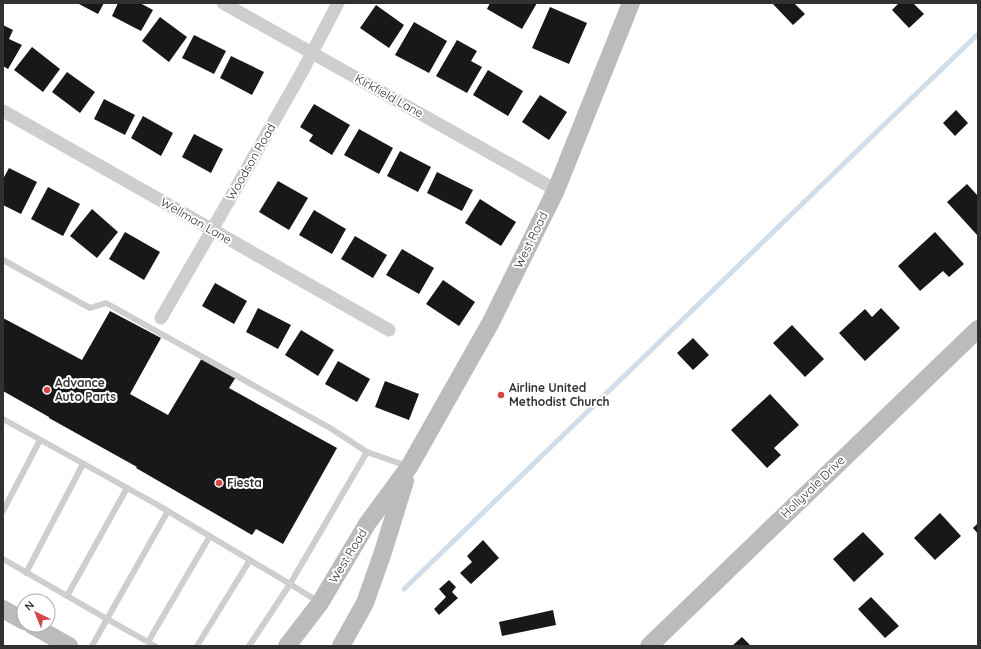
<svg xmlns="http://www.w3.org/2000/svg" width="981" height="649" font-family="Quicksand,sans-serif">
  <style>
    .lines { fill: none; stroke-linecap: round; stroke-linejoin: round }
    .stream { stroke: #cfdeea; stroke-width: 5 }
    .building { fill: #181818 }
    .lane { stroke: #cecece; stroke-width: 6 }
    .street { stroke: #cecece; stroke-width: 13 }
    .secondary { stroke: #bbb; stroke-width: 18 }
    .poi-dot { fill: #d64547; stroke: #fff; stroke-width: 1.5 }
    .labels { text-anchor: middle; stroke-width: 4; stroke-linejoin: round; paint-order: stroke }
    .street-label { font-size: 12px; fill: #313131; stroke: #fff }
    .poi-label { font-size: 12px; font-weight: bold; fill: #313131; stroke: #fff; text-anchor: start }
  </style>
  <rect width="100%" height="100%" fill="#fff"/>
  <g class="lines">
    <!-- stream -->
    <polyline class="stream" points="404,589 978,34"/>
  </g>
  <!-- building -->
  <g class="building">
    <polygon points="77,3 104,3 98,14"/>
    <polygon points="118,3 140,3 153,10 141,31 112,16"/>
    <polygon points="490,3 537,3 522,29 487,9"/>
    <polygon points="772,3 794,3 805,14 793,25"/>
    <polygon points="899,3 913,3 924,14 909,28 892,10"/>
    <polygon points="376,5 404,25 389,48 360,28"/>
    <polygon points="550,7 587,23 569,64 532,48"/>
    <polygon points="160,17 187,37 169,62 142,41"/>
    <polygon points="414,22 447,41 429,73 395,55"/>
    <polygon points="3,25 13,30 9,39 22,45 8,69 3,66"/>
    <polygon points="194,35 226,51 214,74 182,58"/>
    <polygon points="457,40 477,51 471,61 482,67 467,93 436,76"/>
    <polygon points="32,47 60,69 43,92 14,70"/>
    <polygon points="231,56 264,72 252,95 220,78"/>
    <polygon points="488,70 523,91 508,116 473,95"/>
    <polygon points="67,72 95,92 80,113 52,92"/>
    <polygon points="540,95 567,112 549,140 522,122"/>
    <polygon points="104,99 135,115 125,135 94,119"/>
    <polygon points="314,104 350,125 332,155 309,141 313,135 300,127"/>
    <polygon points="956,110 968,123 955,136 943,123"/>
    <polygon points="143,116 173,133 161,156 131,138"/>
    <polygon points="359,129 393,148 379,174 344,155"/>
    <polygon points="194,134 223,149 211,173 182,157"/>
    <polygon points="400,151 431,167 418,192 387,176"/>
    <polygon points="9,168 37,182 21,214 3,205 3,179"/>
    <polygon points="437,172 473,190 462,211 427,193"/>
    <polygon points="278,181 308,198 289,230 259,212"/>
    <polygon points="967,184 978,196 978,236 947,202"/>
    <polygon points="48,187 80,204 63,236 31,219"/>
    <polygon points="480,199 516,222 501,246 465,223"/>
    <polygon points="92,209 118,232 97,258 70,236"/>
    <polygon points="314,210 346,229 332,254 299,235"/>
    <polygon points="125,232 160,252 144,280 109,259"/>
    <polygon points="935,232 964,264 949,277 943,271 920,291 898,266"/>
    <polygon points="355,236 387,255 373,278 341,259"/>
    <polygon points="402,249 434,268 419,294 386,275"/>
    <polygon points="443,280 475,302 459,326 426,304"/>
    <polygon points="215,283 247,301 234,324 202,306"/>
    <polygon points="258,308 291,325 278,349 246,332"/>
    <polygon points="881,308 900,328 865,361 839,333 865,309 872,317"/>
    <polygon points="110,311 161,338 130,394 168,415 202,358 236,377 229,388 337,448 283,544 256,529 252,535 136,468 137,467 49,418 49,417 3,391 3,318 82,360"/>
    <polygon points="792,325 824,359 805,377 773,343"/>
    <polygon points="301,330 334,350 318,376 285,355"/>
    <polygon points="693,338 709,355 693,370 677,353"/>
    <polygon points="338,361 370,379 357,402 325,384"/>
    <polygon points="385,381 419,394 409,420 375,407"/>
    <polygon points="770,394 799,425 774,448 781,455 767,468 731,430"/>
    <polygon points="940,513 961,536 935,560 914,538"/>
    <polygon points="978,523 978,534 973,528"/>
    <polygon points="863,532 884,554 854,582 833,559"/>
    <polygon points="483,540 499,558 471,584 460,573 472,562 467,556"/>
    <polygon points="449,580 456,587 452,592 458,598 439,615 434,609 446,597 439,589"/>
    <polygon points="871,597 899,626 885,638 858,609"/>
    <polygon points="553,610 556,625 502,636 499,622"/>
    <polygon points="742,637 751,646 732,646"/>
  </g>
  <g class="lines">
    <!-- lane -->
    <g class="lane">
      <polyline points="3,260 90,308 106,303 330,428 367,452"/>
      <polyline points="3,419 156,504 290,584 319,602"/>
      <polyline points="3,511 40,440"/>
      <polyline points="3,559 107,619 92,646"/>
      <polyline points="26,573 83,464"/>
      <polyline points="67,596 127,488"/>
      <polyline points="148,642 210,536"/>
      <polyline points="155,646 107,619 168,511"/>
      <polyline points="197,646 250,560"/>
      <polyline points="249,646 290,584 367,452 407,466"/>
    </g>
    <!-- street -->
    <g class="street">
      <polyline points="223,3 556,190"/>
      <polyline points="3,111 389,330"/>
      <polyline points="161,318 212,230 302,72 338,3"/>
    </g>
    <!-- secondary -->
    <g class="secondary">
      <polyline points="3,609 24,621"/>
      <polyline points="32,625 69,646"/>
      <polyline points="287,646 320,603 367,524 409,467 491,322 556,190 631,3"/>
      <polyline points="341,646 365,603 383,552 405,481"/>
      <polyline points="649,646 978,329"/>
    </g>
  </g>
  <!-- markers -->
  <g class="poi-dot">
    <circle cx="47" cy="390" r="4"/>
    <circle cx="501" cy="395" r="4"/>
    <circle cx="219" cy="483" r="4"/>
  </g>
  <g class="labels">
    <!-- street labels -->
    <g class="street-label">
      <text transform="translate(389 96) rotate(29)" y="4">Kirkfield Lane</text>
      <text transform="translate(251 162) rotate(-60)" y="4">Woodson Road</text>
      <text transform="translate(196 221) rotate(30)" y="4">Wellman Lane</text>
      <text transform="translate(531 240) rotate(-64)" y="4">West Road</text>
      <text transform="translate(813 487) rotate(-44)" y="4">Hollyvale Drive</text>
      <text transform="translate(348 556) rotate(-59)" y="4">West Road</text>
    </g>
    <!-- poi labels -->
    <g class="poi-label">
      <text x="55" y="387">Advance<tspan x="55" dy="14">Auto Parts</tspan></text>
      <text x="509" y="392">Airline United<tspan x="509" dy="14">Methodist Church</tspan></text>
      <text x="227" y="487">Fiesta</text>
    </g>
  </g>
  <!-- border -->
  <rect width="981" height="649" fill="none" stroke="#313131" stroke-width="8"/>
  <!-- north arrow -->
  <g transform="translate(36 613) rotate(317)"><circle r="19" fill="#ffffff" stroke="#adadad"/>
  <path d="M0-3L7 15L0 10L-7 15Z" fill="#d64547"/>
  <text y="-6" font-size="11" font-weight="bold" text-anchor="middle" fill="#313131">N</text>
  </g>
</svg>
